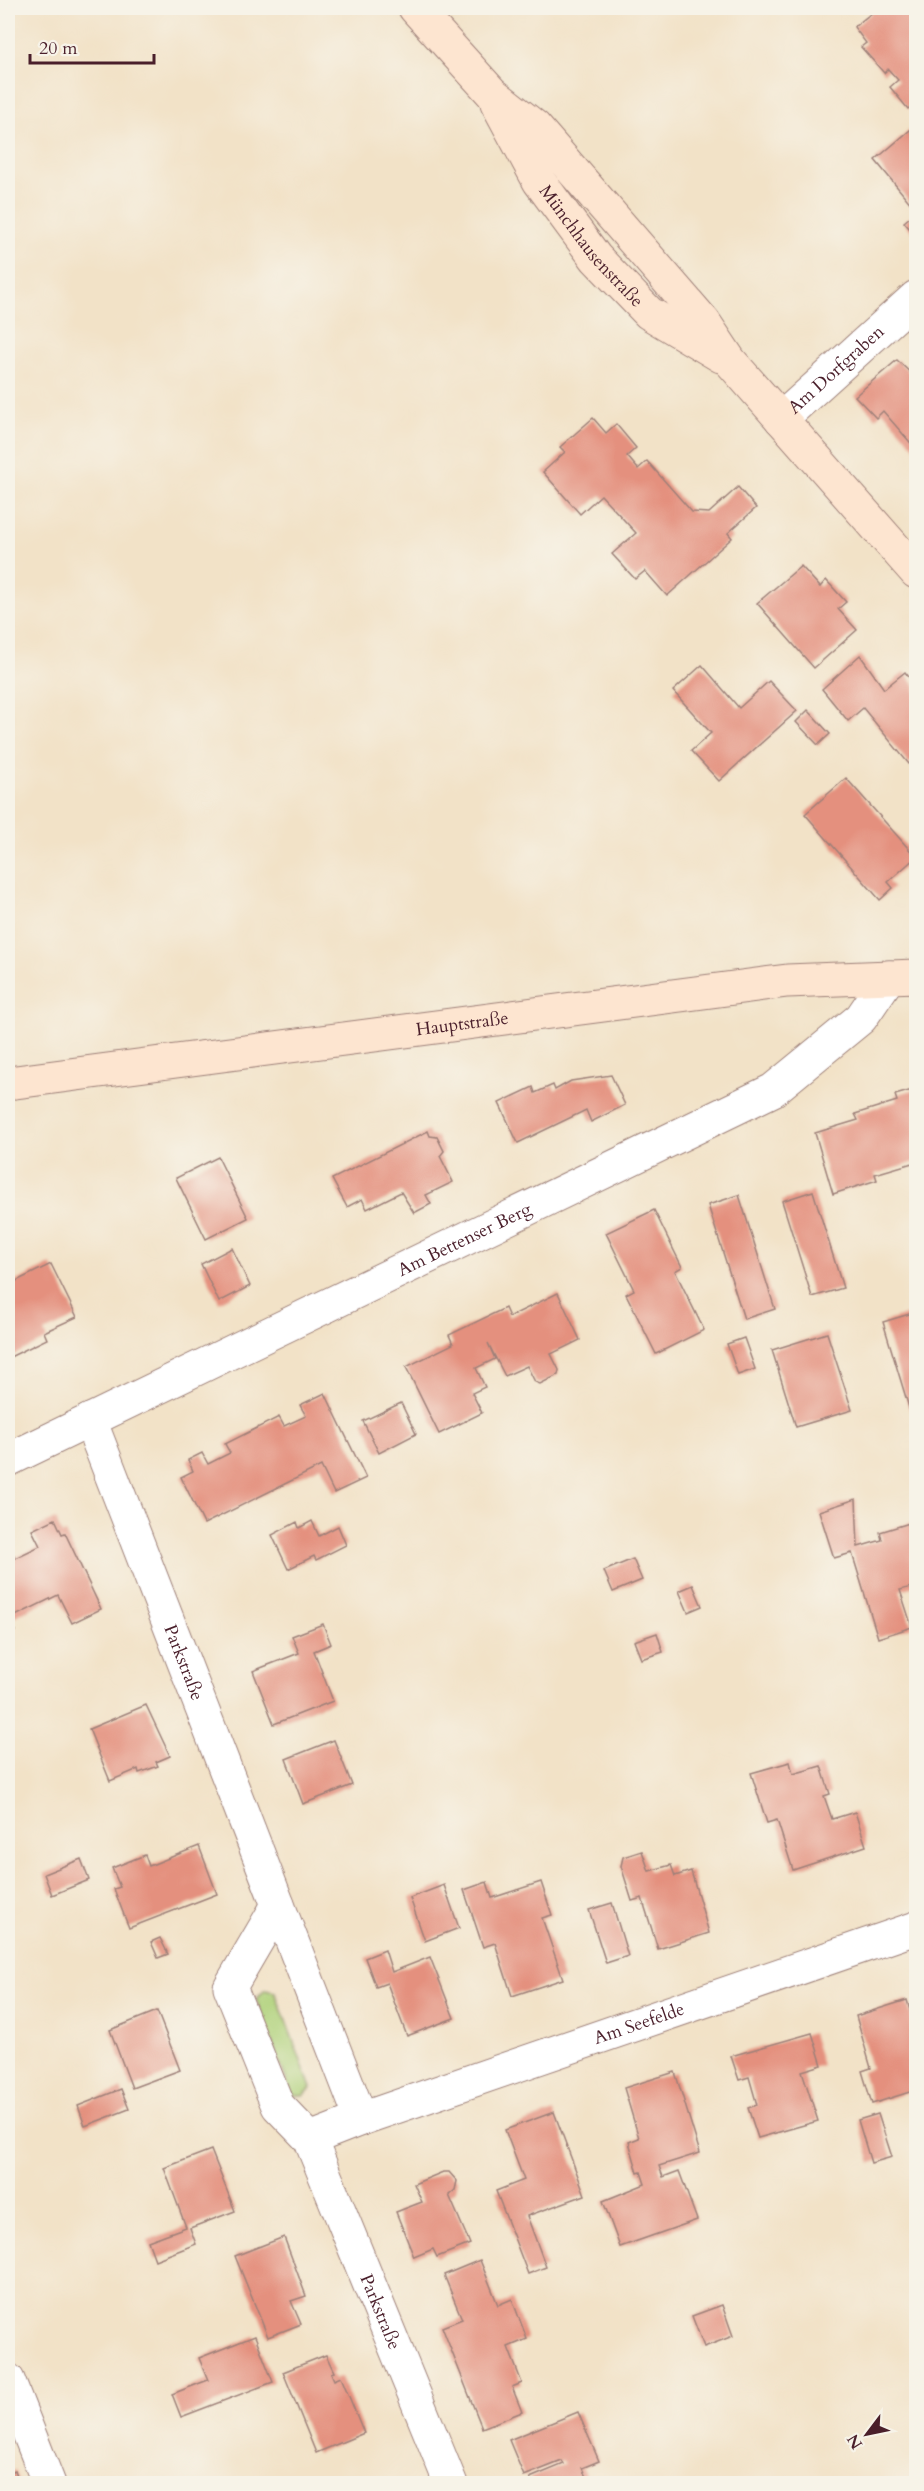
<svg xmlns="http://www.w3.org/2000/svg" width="924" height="2491" font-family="Cardo,serif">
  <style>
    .grass { fill: #b0d27b; stroke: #7d7853; stroke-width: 1.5 }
    .building { fill: #e4907e }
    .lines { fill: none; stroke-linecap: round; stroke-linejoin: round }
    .street-casing { stroke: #9e8079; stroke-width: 35 }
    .secondary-casing { stroke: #9e8079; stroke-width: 35 }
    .street { stroke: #fff; stroke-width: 33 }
    .secondary { stroke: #fde5d0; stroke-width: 33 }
    .labels { text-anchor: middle; stroke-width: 5; stroke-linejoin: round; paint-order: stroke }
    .street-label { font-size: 18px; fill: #4a1f2b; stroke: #f7f3e8 }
  </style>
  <rect width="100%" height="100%" fill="#f7f3e8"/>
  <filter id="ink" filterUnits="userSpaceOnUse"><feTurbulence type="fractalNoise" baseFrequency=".0167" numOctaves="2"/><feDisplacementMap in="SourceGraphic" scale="12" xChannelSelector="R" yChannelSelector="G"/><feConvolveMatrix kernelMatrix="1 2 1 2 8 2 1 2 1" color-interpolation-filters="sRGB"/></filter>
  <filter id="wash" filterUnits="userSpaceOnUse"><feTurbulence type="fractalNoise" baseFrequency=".008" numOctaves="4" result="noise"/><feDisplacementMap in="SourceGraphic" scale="24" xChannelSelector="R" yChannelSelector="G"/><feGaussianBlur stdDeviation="1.35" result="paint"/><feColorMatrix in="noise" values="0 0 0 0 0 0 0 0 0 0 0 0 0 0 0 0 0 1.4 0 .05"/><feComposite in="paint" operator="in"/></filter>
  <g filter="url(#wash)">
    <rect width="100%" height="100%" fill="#f2e2c7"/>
    <!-- grass -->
    <polygon class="grass" points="265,1990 275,1992 311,2088 303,2096 292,2095 256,1999"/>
    <g id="blocks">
      <!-- building -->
      <g class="building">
        <polygon points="878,8 916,8 916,102 908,109 890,87 898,80 888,69 884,73 861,47 866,43 854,27"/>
        <polygon points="916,125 916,210 875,160"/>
        <polygon points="916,212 916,236 904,222"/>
        <polygon points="897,360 916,378 916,449 883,411 876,418 855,396"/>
        <polygon points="593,418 606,433 616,424 636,448 627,456 638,469 647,461 692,512 709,513 738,487 756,508 728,533 732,538 667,596 645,571 635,579 612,554 636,533 601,495 580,514 543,472 565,452 560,447"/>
        <polygon points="801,566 820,587 826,580 846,602 838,609 857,630 814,668 757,603"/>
        <polygon points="860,655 884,689 905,672 916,686 916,758 909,764 863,708 848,721 822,689"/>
        <polygon points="702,665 739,708 769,681 797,711 719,781 691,751 711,733 673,691"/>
        <polygon points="808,710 830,734 818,745 796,722"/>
        <polygon points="846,778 916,857 888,882 893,888 880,900 805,814"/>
        <polygon points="611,1075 625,1105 591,1122 586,1110 518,1143 499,1103 533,1087 535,1093 553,1085 555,1090 571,1081"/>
        <polygon points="916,1089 916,1162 875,1174 877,1180 833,1194 815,1133 858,1120 855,1114 897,1101 895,1095"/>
        <polygon points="428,1131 430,1136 437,1137 444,1151 440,1156 453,1182 426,1195 431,1204 414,1213 401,1192 367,1209 362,1199 347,1207 332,1179"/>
        <polygon points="218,1157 248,1218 206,1239 176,1178"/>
        <polygon points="813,1191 843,1288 812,1297 782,1201"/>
        <polygon points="739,1195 775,1309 744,1319 708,1205"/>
        <polygon points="654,1210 682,1267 675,1271 704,1330 656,1354 626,1294 634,1290 606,1233"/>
        <polygon points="232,1248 250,1286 219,1302 201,1264"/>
        <polygon points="51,1264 77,1317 44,1332 47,1339 8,1358 8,1285"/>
        <polygon points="558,1293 580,1340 551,1354 559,1370 558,1375 540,1384 535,1382 527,1366 505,1376 488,1343 495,1359 476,1368 485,1387 472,1393 482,1413 439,1434 406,1367 453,1344 449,1335 505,1308 509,1317"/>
        <polygon points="916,1312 916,1409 910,1411 883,1322"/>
        <polygon points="827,1333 852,1410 796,1427 772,1350"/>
        <polygon points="744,1338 755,1369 738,1375 727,1344"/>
        <polygon points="325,1393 366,1478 334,1493 321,1466 204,1524 181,1477 193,1471 188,1460 202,1453 208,1464 230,1453 225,1444 279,1417 284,1426 306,1416 300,1405"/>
        <polygon points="401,1403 416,1434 379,1453 363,1421"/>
        <polygon points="856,1499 858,1547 882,1540 880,1532 916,1521 916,1586 900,1590 912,1627 878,1638 852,1553 834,1558 819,1511"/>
        <polygon points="55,1519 62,1534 65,1533 101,1609 72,1623 58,1595 9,1619 15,1631 8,1635 8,1549 11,1548 15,1558 40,1546 32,1530"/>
        <polygon points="312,1521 319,1536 338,1526 346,1545 316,1560 314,1556 288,1569 272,1535 297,1522 299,1528"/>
        <polygon points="633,1559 642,1580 613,1592 604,1571"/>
        <polygon points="693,1585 702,1606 688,1612 679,1591"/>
        <polygon points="323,1624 331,1644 314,1651 333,1701 274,1724 253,1671 299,1653 292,1636"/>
        <polygon points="657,1633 663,1652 641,1659 634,1641"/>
        <polygon points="146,1705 170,1756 156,1762 158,1766 139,1773 138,1769 110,1781 89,1729"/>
        <polygon points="334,1740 352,1785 303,1804 286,1759"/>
        <polygon points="790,1762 793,1774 821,1766 830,1794 824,1796 832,1819 855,1812 866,1846 793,1870 777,1820 767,1823 751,1773"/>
        <polygon points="199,1846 217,1894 129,1928 114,1889 120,1887 112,1868 145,1855 149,1866"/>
        <polygon points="642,1851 649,1871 671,1865 675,1876 691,1871 709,1933 658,1949 642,1898 632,1901 621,1866 623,1857"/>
        <polygon points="81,1859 89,1880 52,1895 44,1874"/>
        <polygon points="487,1882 492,1898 541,1882 552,1915 542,1918 563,1979 512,1996 495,1943 483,1947 464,1890"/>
        <polygon points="444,1885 459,1928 425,1941 410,1898"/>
        <polygon points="612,1903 628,1956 606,1963 589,1910"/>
        <polygon points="160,1938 168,1954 158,1958 151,1942"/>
        <polygon points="385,1950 392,1972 430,1957 454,2018 407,2036 387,1983 376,1987 365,1958"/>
        <polygon points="907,2000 916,2031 916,2090 872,2104 862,2071 871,2068 856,2016"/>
        <polygon points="157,2011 180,2070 132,2088 110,2030"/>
        <polygon points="812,2033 822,2065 802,2071 818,2121 758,2138 748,2108 757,2105 749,2077 739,2080 731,2056"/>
        <polygon points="675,2072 700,2153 659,2166 663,2177 679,2171 697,2220 620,2247 603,2201 645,2184 641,2172 638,2173 629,2142 639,2138 624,2088"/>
        <polygon points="121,2089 129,2109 85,2126 78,2106"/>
        <polygon points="554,2112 585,2195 527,2216 546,2267 528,2274 496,2191 524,2180 505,2130"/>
        <polygon points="878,2114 892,2157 871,2163 858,2120"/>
        <polygon points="211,2150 235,2211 190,2228 196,2244 155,2260 148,2241 186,2227 164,2168"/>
        <polygon points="443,2172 449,2172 457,2181 455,2190 449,2195 470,2244 437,2257 433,2249 414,2257 396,2212 422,2202 414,2184"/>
        <polygon points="284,2237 306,2296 291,2301 301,2324 268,2337 235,2256"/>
        <polygon points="480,2260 498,2305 512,2299 527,2339 508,2347 522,2383 512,2387 522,2412 482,2428 442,2327 462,2319 444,2275"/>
        <polygon points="722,2305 733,2336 704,2347 692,2316"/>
        <polygon points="255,2336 273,2382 181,2417 172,2394 208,2380 199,2358"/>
        <polygon points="326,2355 334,2372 331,2373 334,2380 341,2377 364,2433 316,2453 283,2372"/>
        <polygon points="578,2412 599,2461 582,2468 589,2484 533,2484 530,2478 564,2464 562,2461 524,2476 509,2440"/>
        <polygon points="15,2470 20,2484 8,2484 8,2473"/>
      </g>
    </g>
  </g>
  <g filter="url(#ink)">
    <use href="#blocks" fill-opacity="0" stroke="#9e8079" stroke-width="1.5"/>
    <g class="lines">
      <defs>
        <g id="street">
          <path id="s1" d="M 781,419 L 916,297"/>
          <path id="s2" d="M 90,1420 L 361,2119 L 310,2139"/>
          <path id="s3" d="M 8,1460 L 773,1090 L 861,1018 L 889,977"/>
          <path id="s4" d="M 278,1905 L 230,1987 L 278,2106 L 310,2139 L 451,2484"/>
          <path id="s5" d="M 361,2119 L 916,1928"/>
          <polyline points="8,2380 49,2484"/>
        </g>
        <g id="secondary">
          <polyline points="415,8 492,93 535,127 704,322 730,361 916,572"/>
          <path id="s6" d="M 497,103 L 539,181 L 596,258 L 649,313 L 721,356"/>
          <path id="s7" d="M 8,1083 L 787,981 L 916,976"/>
        </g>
      </defs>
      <!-- street casing -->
      <use href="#street" class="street-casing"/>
      <!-- secondary casing -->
      <use href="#secondary" class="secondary-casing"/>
      <!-- street -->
      <use href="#street" class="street"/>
      <!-- secondary -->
      <use href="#secondary" class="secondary"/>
    </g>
  </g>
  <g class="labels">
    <!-- street labels -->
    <g class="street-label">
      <text dy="6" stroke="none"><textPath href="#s6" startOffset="172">Münchhausenstraße</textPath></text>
      <text dy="6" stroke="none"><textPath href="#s1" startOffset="74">Am Dorfgraben</textPath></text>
      <text dy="6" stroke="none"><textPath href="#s7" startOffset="458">Hauptstraße</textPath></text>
      <text dy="6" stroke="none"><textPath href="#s3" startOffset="507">Am Bettenser Berg</textPath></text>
      <text dy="6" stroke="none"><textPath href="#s2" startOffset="260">Parkstraße</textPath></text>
      <text dy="6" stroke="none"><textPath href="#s5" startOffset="294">Am Seefelde</textPath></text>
      <text dy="6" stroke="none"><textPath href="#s4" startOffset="456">Parkstraße</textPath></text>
    </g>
  </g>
  <!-- margin -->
  <rect width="924" height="2491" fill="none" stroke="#f7f3e8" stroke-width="30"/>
  <!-- north arrow -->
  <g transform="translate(867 2434) rotate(238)" stroke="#f7f3e8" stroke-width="4.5" paint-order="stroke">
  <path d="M0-4.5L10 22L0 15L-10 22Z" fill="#4a1f2b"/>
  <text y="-9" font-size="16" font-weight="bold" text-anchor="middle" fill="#4a1f2b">N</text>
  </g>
  <!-- scale -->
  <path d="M30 54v9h124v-9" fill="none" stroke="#4a1f2b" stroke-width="3"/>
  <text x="39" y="54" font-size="18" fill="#4a1f2b" stroke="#f7f3e8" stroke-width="4.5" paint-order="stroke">20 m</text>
</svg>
